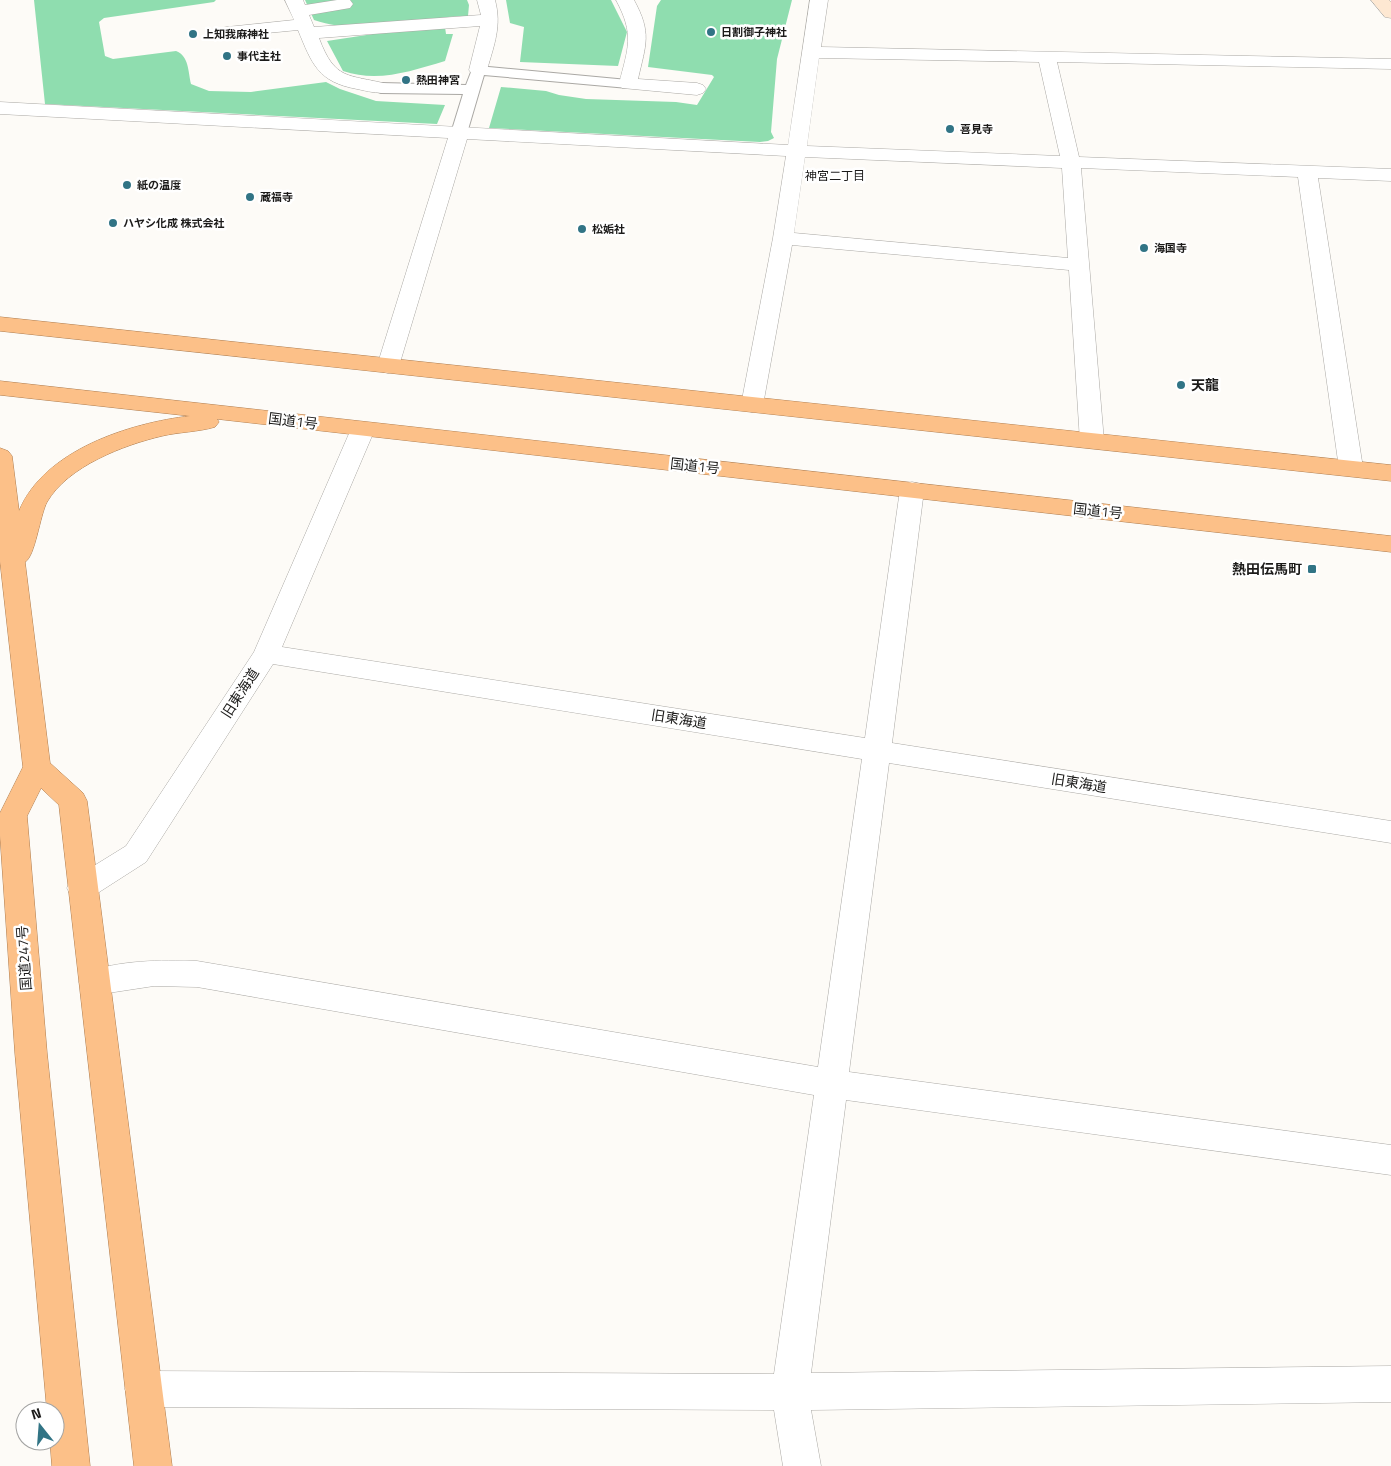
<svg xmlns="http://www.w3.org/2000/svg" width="1391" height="1466" font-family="'Titillium Web','Noto Sans JP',sans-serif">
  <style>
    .green { fill: #8fddaf }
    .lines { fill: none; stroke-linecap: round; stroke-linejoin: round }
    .service-casing { stroke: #aaa8a4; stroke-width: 2 }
    .pedestrian-casing { stroke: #aaa8a4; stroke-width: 1 }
    .minor-casing { stroke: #aaa8a4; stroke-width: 1 }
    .secondary-casing { stroke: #aaa8a4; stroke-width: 1 }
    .trunk-casing { stroke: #ae7c4e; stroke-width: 1 }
    .service { fill: #fff; fill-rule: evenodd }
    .pedestrian { fill: #fff; fill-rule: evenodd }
    .minor { fill: #fff; fill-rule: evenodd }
    .secondary { fill: #fee8d2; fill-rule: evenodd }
    .trunk { fill: #fcc088; fill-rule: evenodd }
    .poi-dot { fill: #317485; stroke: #fff; stroke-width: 2 }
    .labels { text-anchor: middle; stroke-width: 5; stroke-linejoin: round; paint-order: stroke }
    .far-poi-label { font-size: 11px; font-weight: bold; fill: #1c1b1a; stroke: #fff; text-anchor: start }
    .far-neighbourhood-label { font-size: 12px; fill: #1c1b1a; stroke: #fff }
    .poi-label { font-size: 14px; font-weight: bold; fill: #1c1b1a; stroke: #fff; text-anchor: start }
    .street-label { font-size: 14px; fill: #1c1b1a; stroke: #fff }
  </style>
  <rect width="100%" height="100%" fill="#fdfbf7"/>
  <!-- green -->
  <g class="green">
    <path d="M 34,0 L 216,0 L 214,2 L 104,18 L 99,22 L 105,56 L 113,59 L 176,51 C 189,56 188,71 191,84 L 209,91 L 251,92 L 326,82 L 340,89 L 376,101 L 445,105 L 437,124 L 45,104 Z"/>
    <path d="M 305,0 L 467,0 L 469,5 L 468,16 L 448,17 L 443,20 C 402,23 354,34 314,20 Z"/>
    <polygon points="611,0 627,32 618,66 520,62 524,27 510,23 506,0"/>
    <polygon points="661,0 792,0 777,59 771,132 774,138 768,141 760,142 489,128 501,87 546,91 559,95 586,99 676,102 697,105 714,77 712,75 648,67 657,6"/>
    <path d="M 445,27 L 446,34 L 453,34 L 445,61 C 411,71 378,83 343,71 L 327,41 L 406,29 Z"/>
  </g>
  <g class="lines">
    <defs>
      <polygon id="service" points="478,66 628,80 633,81 635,84 633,87 628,88 484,75 467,133 464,136 454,136 451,133 463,94 381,93 376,91 373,88 376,85 381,83 466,85 473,67"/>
      <g id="pedestrian">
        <path d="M 285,0 L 303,0 L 305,5 L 337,0 L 350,0 L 353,4 L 350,8 L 309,15 L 314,27 L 481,15 L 477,0 L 495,0 C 502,26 494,45 487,70 L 484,74 L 478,75 L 472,74 L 469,70 L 480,26 L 319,38 C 335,81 348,74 387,84 L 390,88 L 387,92 C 377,94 367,91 357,89 C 318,82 312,64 298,30 L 227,37 L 221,36 L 218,32 L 221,28 L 227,27 L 294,20 Z"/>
        <path d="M 616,0 L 634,0 C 652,33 646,44 638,79 L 697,83 L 703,85 L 706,89 L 703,93 L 697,95 L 622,88 L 619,84 C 628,48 635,35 616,0 Z"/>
      </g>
      <g id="minor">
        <path d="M 810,0 L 828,0 L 821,47 L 1391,59 L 1391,69 L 1057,62 L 1079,157 L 1391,169 L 1391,181 L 1318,178 L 1363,468 L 1359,473 L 1351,476 L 1343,473 L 1339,468 L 1298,177 L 1081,168 L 1104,441 L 1100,446 L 1092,448 L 1084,446 L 1080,441 L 1069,270 L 792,245 L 763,405 L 760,410 L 752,412 L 744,410 L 741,405 L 773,238 L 786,156 L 467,139 L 399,366 L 396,371 L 388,373 L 380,371 L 377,366 L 448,138 L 0,114 L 0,102 L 788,145 ZM 819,58 L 1039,62 L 1060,156 L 807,146 ZM 805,157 L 1062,168 L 1068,258 L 794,233 Z"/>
        <path d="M 363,422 L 371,424 L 375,429 L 282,647 L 865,738 L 900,490 L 903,484 L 912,482 L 921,484 L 924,490 L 892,743 L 1391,821 L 1391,843 L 889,763 L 849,1072 L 1391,1145 L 1391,1175 L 846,1100 L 811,1373 L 1391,1366 L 1391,1402 L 811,1410 L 821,1466 L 783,1466 L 774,1410 L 143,1407 L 130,1402 L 125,1389 L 130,1376 L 143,1371 L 774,1374 L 814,1095 L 197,987 L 154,986 L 95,995 L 84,991 L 79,982 L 84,973 C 120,960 160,960 197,961 L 818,1067 L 862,759 L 273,664 L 146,862 L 93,896 L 82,900 L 71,896 L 67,888 L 71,880 L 126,846 L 254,652 L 351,429 L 355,424 Z"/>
      </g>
      <polygon id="secondary" points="1371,0 1389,0 1391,2 1391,18 1385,17"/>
      <g id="trunk">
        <polygon points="0,317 1391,465 1391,481 0,331"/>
        <path d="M 0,381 L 1391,536 L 1391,552 L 217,419 L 219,422 L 215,427 C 198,432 179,432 162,436 C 124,445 68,466 47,502 C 40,515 35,557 25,562 L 50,763 L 83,793 L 87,801 L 172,1466 L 134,1466 L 59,805 L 41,788 L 27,816 L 47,1053 L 90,1466 L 52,1466 L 50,1441 L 55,1441 L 55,1411 L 47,1411 L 15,1053 L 0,835 L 0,813 L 23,767 L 0,561 L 0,448 L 8,451 L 12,456 L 19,511 C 44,450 130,423 190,416 L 0,395 Z"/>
      </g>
    </defs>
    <!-- service casing -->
    <use href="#service" class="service-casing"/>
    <!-- pedestrian casing -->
    <use href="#pedestrian" class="pedestrian-casing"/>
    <!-- minor casing -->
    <use href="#minor" class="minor-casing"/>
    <!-- secondary casing -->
    <use href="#secondary" class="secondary-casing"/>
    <!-- trunk casing -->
    <use href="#trunk" class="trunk-casing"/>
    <!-- service -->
    <use href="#service" class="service"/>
    <!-- pedestrian -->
    <use href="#pedestrian" class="pedestrian"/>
    <!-- minor -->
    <use href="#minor" class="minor"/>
    <!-- secondary -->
    <use href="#secondary" class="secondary"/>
    <!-- trunk -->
    <use href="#trunk" class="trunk"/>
  </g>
  <!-- markers -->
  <g class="poi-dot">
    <circle cx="711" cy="32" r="5"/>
    <circle cx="193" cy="34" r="5"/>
    <circle cx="227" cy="56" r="5"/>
    <circle cx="406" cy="80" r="5"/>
    <circle cx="950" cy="129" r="5"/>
    <circle cx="127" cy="185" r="5"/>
    <circle cx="250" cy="197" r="5"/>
    <circle cx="113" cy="223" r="5"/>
    <circle cx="582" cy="229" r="5"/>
    <circle cx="1144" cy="248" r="5"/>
    <circle cx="1181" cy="385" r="5"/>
    <rect x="1307" y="564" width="10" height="10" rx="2.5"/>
  </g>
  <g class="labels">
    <!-- far-poi labels -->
    <g class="far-poi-label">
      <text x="721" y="36">日割御子神社</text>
      <text x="203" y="38">上知我麻神社</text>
      <text x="237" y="60">事代主社</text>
      <text x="416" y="84">熱田神宮</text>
      <text x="960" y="133">喜見寺</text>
      <text x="137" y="189">紙の温度</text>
      <text x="260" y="201">蔵福寺</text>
      <text x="123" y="227">ハヤシ化成 株式会社</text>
      <text x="592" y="233">松姤社</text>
      <text x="1154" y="252">海国寺</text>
    </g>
    <!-- far-neighbourhood labels -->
    <g class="far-neighbourhood-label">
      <text x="835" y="180">神宮二丁目</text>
    </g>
    <!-- poi labels -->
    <g class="poi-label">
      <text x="1191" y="390">天龍</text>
      <text x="1302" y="574" text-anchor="end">熱田伝馬町</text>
    </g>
    <!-- street labels -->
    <g class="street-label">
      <text transform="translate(293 421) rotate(7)" y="5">国道1号</text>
      <text transform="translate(695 466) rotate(6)" y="5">国道1号</text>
      <text transform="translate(1098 511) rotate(6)" y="5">国道1号</text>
      <text transform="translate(240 693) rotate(-57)" y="5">旧東海道</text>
      <text transform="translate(679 719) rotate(9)" y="5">旧東海道</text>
      <text transform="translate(1079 783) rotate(9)" y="5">旧東海道</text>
      <text transform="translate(24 958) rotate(-94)" y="5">国道247号</text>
    </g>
  </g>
  <!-- north arrow -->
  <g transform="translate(40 1426) rotate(343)"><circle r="24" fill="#ffffff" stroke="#a4a4a3"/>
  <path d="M0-4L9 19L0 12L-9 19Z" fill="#317485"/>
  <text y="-8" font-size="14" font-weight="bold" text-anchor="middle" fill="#1c1b1a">N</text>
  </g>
</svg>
